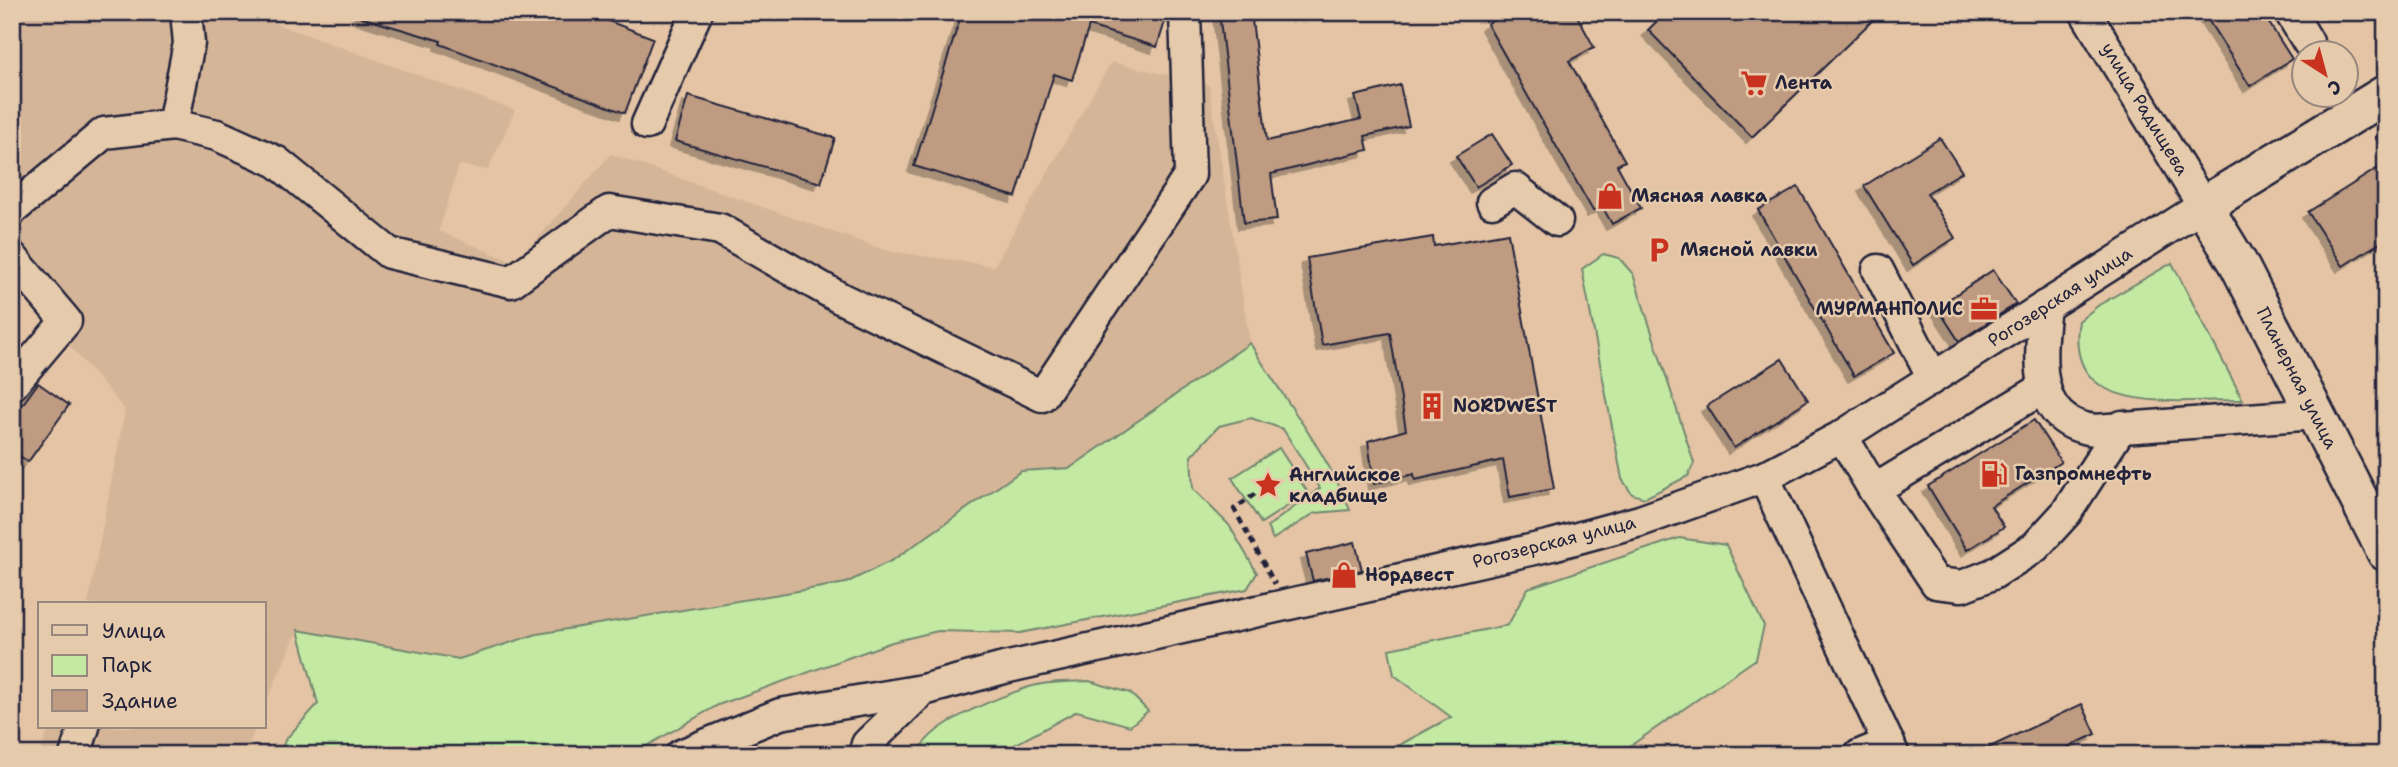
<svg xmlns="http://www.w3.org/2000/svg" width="2398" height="767" font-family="'Shantell Sans',sans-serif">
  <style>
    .built { fill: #d5b598 }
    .green { fill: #c3e9a3; stroke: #72866f; stroke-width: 2 }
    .building { fill: #be9b81; stroke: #22223b; stroke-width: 2; filter: url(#shadow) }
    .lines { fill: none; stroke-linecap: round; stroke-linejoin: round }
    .minor-casing { stroke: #22223b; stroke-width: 35 }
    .major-casing { stroke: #22223b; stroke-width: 42 }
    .path { stroke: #22223b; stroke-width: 4.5; stroke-dasharray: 7 5; stroke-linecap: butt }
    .minor { stroke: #e5caac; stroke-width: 30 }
    .major { stroke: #e5caac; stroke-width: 37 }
    .labels { text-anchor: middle; stroke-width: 5; stroke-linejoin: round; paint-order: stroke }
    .poi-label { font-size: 18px; font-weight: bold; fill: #22223b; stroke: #e5caac; text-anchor: start }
    .street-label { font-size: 18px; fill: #22223b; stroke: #e5caac }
  </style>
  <defs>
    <filter id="shadow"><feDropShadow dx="-6" dy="6" stdDeviation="0" flood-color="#0004"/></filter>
  </defs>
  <rect width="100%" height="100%" fill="#e4c4a4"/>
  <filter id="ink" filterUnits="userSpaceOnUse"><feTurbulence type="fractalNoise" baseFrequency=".0143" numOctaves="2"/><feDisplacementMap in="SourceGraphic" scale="14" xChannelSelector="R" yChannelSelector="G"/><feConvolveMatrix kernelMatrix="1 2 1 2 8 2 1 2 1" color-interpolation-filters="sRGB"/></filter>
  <g filter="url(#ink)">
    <!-- built -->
    <g class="built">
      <polygon points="12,12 243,12 515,110 488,170 459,165 439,231 516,263 611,154 888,251 994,266 1111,62 1209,85 1250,343 1070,468 1020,471 893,560 846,583 537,634 459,659 298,630 264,707 264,604 88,604 125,410 12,279"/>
      <polygon points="50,727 256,727 244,755 39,755"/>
    </g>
    <!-- green -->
    <g class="green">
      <polygon points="1603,254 1619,258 1633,274 1694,463 1688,476 1645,498 1632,494 1622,479 1582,269"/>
      <path d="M 2172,263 L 2243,400 C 2181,399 2062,420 2079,321 L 2099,305 Z"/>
      <path d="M 1250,343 C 1283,399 1326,450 1350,510 L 1315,513 L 1273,539 L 1267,527 L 1320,488 L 1283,429 L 1251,418 L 1219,426 L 1191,456 L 1193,489 L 1229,525 L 1257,573 L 1247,589 L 1020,633 L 938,631 L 892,642 L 718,705 L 631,755 L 280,755 L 285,740 L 318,704 L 298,630 L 459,659 L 537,634 L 846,583 L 893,560 L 1021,471 L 1070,468 Z"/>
      <polygon points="1279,448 1308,493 1261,523 1232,478"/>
      <polygon points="1679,538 1726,545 1764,626 1756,659 1617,755 1381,755 1451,717 1394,675 1389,649 1508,625 1528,588"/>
      <path d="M 1089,681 L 1130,693 L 1148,711 L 1130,726 L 1077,711 L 996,755 L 918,755 C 926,724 1000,697 1029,687 C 1047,681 1070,682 1089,681 Z"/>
    </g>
    <!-- building -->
    <g class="building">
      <polygon points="361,12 585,12 653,38 625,113 440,44 441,41 360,17"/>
      <polygon points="962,12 1168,12 1157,47 1089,26 1072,80 1054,74 1016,197 914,166"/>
      <polygon points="1219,12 1251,12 1267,141 1361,119 1355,96 1400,85 1409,126 1365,136 1368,150 1271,174 1277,220 1244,223"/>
      <polygon points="1508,12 1575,12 1594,47 1569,61 1625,161 1617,165 1641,208 1612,224 1602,206 1593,211 1487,24"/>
      <polygon points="1666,12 1881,12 1752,137 1648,30"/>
      <polygon points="2203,12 2262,12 2292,59 2250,86"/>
      <polygon points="688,96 835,138 821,183 675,141"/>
      <polygon points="1492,134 1512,165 1476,187 1456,156"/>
      <polygon points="1940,138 1962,172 1927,193 1955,238 1913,265 1864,186"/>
      <polygon points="2386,163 2386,239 2343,266 2308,212"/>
      <polygon points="1798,187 1894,353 1854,376 1758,210"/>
      <polygon points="1508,233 1554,489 1510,497 1503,460 1415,480 1414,474 1374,484 1368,441 1406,430 1390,333 1322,345 1307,258 1433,237 1434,246"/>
      <polygon points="1993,270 2016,304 1959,341 1937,307"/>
      <polygon points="1782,359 1808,400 1734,448 1707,406"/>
      <polygon points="38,383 69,405 28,462 12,450 12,419"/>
      <polygon points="2034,420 2061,462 1991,506 2004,527 1967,550 1928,486"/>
      <polygon points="1355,542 1362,570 1313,581 1306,554"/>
      <polygon points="2082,704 2096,734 2051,755 1973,755"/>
    </g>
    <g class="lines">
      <defs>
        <g id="minor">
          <polyline points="2290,12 2308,42"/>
          <polyline points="647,124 697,12"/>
          <polyline points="173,125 189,43 186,12"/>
          <polyline points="1492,202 1515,188 1557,221"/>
          <polyline points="12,210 104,133 173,125 217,135 277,162 389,253 511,282 609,211 720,229 840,298 1042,396 1190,175 1185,12"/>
          <polyline points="12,257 66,321 12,385"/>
          <polyline points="1878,270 1933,378"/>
          <path d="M 2045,306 C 2040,353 2030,423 2095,430 L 2316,414"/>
          <polyline points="2045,387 1874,490 1936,583 1962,586 1993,574 2035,547 2066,513 2122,426"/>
          <polyline points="1842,436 1874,490"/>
          <polyline points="1764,477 1894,755"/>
          <polyline points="75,755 84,727"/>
          <polyline points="681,755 780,714 923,690"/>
          <polyline points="864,755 867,744 923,690 1004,668 1552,545 1640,521 1764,477 1842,436 2203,206 2085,12"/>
          <polyline points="1860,755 1889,743"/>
        </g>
        <polyline id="major" points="2386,94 2203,206 2238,263 2386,552"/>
      </defs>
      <!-- minor casing -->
      <use href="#minor" class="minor-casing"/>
      <!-- major casing -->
      <use href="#major" class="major-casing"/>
      <!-- path -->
      <g class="path">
        <polyline points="2375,138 2386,137"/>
        <polyline points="1255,494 1234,509 1275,584"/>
      </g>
      <!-- minor -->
      <use href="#minor" class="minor"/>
      <!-- major -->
      <use href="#major" class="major"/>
    </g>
  </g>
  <!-- icons -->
  <defs>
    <symbol id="supermarket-bare" viewBox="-9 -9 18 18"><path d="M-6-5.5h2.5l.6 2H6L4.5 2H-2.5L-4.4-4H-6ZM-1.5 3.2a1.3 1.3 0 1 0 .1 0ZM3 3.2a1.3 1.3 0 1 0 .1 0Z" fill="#c8321e" stroke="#e5caac" stroke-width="2.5" paint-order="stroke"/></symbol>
    <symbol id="shop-bare" viewBox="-9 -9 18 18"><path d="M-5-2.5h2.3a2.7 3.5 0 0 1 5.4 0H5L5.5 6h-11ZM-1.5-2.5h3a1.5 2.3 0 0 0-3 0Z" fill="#c8321e" stroke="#e5caac" stroke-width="2.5" paint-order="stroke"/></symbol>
    <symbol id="parking-bare" viewBox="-9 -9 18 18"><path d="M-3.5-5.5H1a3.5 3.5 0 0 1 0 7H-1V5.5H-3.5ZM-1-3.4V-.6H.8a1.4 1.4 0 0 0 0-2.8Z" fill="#c8321e" stroke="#e5caac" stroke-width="2.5" paint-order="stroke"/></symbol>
    <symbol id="office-bare" viewBox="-9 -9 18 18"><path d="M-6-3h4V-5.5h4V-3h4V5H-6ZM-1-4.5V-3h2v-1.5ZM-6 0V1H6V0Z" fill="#c8321e" stroke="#e5caac" stroke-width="2.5" paint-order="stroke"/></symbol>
    <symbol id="building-bare" viewBox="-9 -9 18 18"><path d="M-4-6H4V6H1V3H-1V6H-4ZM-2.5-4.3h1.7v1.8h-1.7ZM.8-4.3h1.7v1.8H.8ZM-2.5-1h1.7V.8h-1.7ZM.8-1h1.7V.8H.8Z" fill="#c8321e" stroke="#e5caac" stroke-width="2.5" paint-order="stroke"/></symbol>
    <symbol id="fuel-bare" viewBox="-9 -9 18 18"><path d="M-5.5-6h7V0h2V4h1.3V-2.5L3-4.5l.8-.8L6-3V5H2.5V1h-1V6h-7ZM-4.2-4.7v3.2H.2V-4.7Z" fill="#c8321e" stroke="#e5caac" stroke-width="2.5" paint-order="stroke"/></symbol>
    <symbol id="sight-bare" viewBox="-9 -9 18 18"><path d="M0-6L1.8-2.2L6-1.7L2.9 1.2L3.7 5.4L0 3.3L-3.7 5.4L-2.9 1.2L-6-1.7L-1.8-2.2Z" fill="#c8321e" stroke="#e5caac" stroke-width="2.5" paint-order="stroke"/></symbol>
  </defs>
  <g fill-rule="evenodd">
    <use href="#supermarket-bare" x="1735" y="64" width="38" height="38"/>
    <use href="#shop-bare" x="1591" y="177" width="38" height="38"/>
    <use href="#parking-bare" x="1640" y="231" width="38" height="38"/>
    <use href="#office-bare" x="1965" y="290" width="38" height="38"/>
    <use href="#building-bare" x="1413" y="387" width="38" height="38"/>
    <use href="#fuel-bare" x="1975" y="455" width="38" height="38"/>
    <use href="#sight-bare" x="1249" y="466" width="38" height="38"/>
    <use href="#shop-bare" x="1325" y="556" width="38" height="38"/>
  </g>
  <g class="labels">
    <!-- poi labels -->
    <g class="poi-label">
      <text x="1775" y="89">Лента</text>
      <text x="1631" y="202">Мясная лавка</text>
      <text x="1680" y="256">Мясной лавки</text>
      <text x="1963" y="315" text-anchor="end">МУРМАНПОЛИС</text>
      <text x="1453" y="412">NORDWEST</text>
      <text x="2015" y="480">Газпромнефть</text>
      <text x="1289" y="481">Английское<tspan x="1289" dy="21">кладбище</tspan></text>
      <text x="1365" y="581">Нордвест</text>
    </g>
    <!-- street labels -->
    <g class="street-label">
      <text transform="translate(2145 109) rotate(59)" y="6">улица Радищева</text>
      <text transform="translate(2060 297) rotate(-33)" y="6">Рогозерская улица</text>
      <text transform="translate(2297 378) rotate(63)" y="6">Планерная улица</text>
      <text transform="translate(1554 542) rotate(-14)" y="6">Рогозерская улица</text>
    </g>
  </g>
  <!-- margin -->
  <rect width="2398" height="767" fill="none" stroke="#e5caac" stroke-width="42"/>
  <rect x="21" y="21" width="2356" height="725" fill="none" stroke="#22223b" stroke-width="2.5" filter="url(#ink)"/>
  <!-- legend -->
  <rect x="38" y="602" width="228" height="126" fill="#e5caac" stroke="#97877f" stroke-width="2"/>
  <rect x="52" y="625" width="35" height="10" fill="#e5caac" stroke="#97877f" stroke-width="2"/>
  <text x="102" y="638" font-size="21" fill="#22223b">Улица</text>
  <rect x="52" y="655" width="35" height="21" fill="#c3e9a3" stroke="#97877f" stroke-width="2"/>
  <text x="102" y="672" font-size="21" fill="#22223b">Парк</text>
  <rect x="52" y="690" width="35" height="21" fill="#be9b81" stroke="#97877f" stroke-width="2"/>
  <text x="102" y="708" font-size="21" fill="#22223b">Здание</text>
  <!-- north arrow -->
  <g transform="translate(2325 74) rotate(144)"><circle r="33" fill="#e5caac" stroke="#97877f" stroke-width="2"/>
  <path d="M0-5L12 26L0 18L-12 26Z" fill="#c8321e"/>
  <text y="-10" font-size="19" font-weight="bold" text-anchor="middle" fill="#22223b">С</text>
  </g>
</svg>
